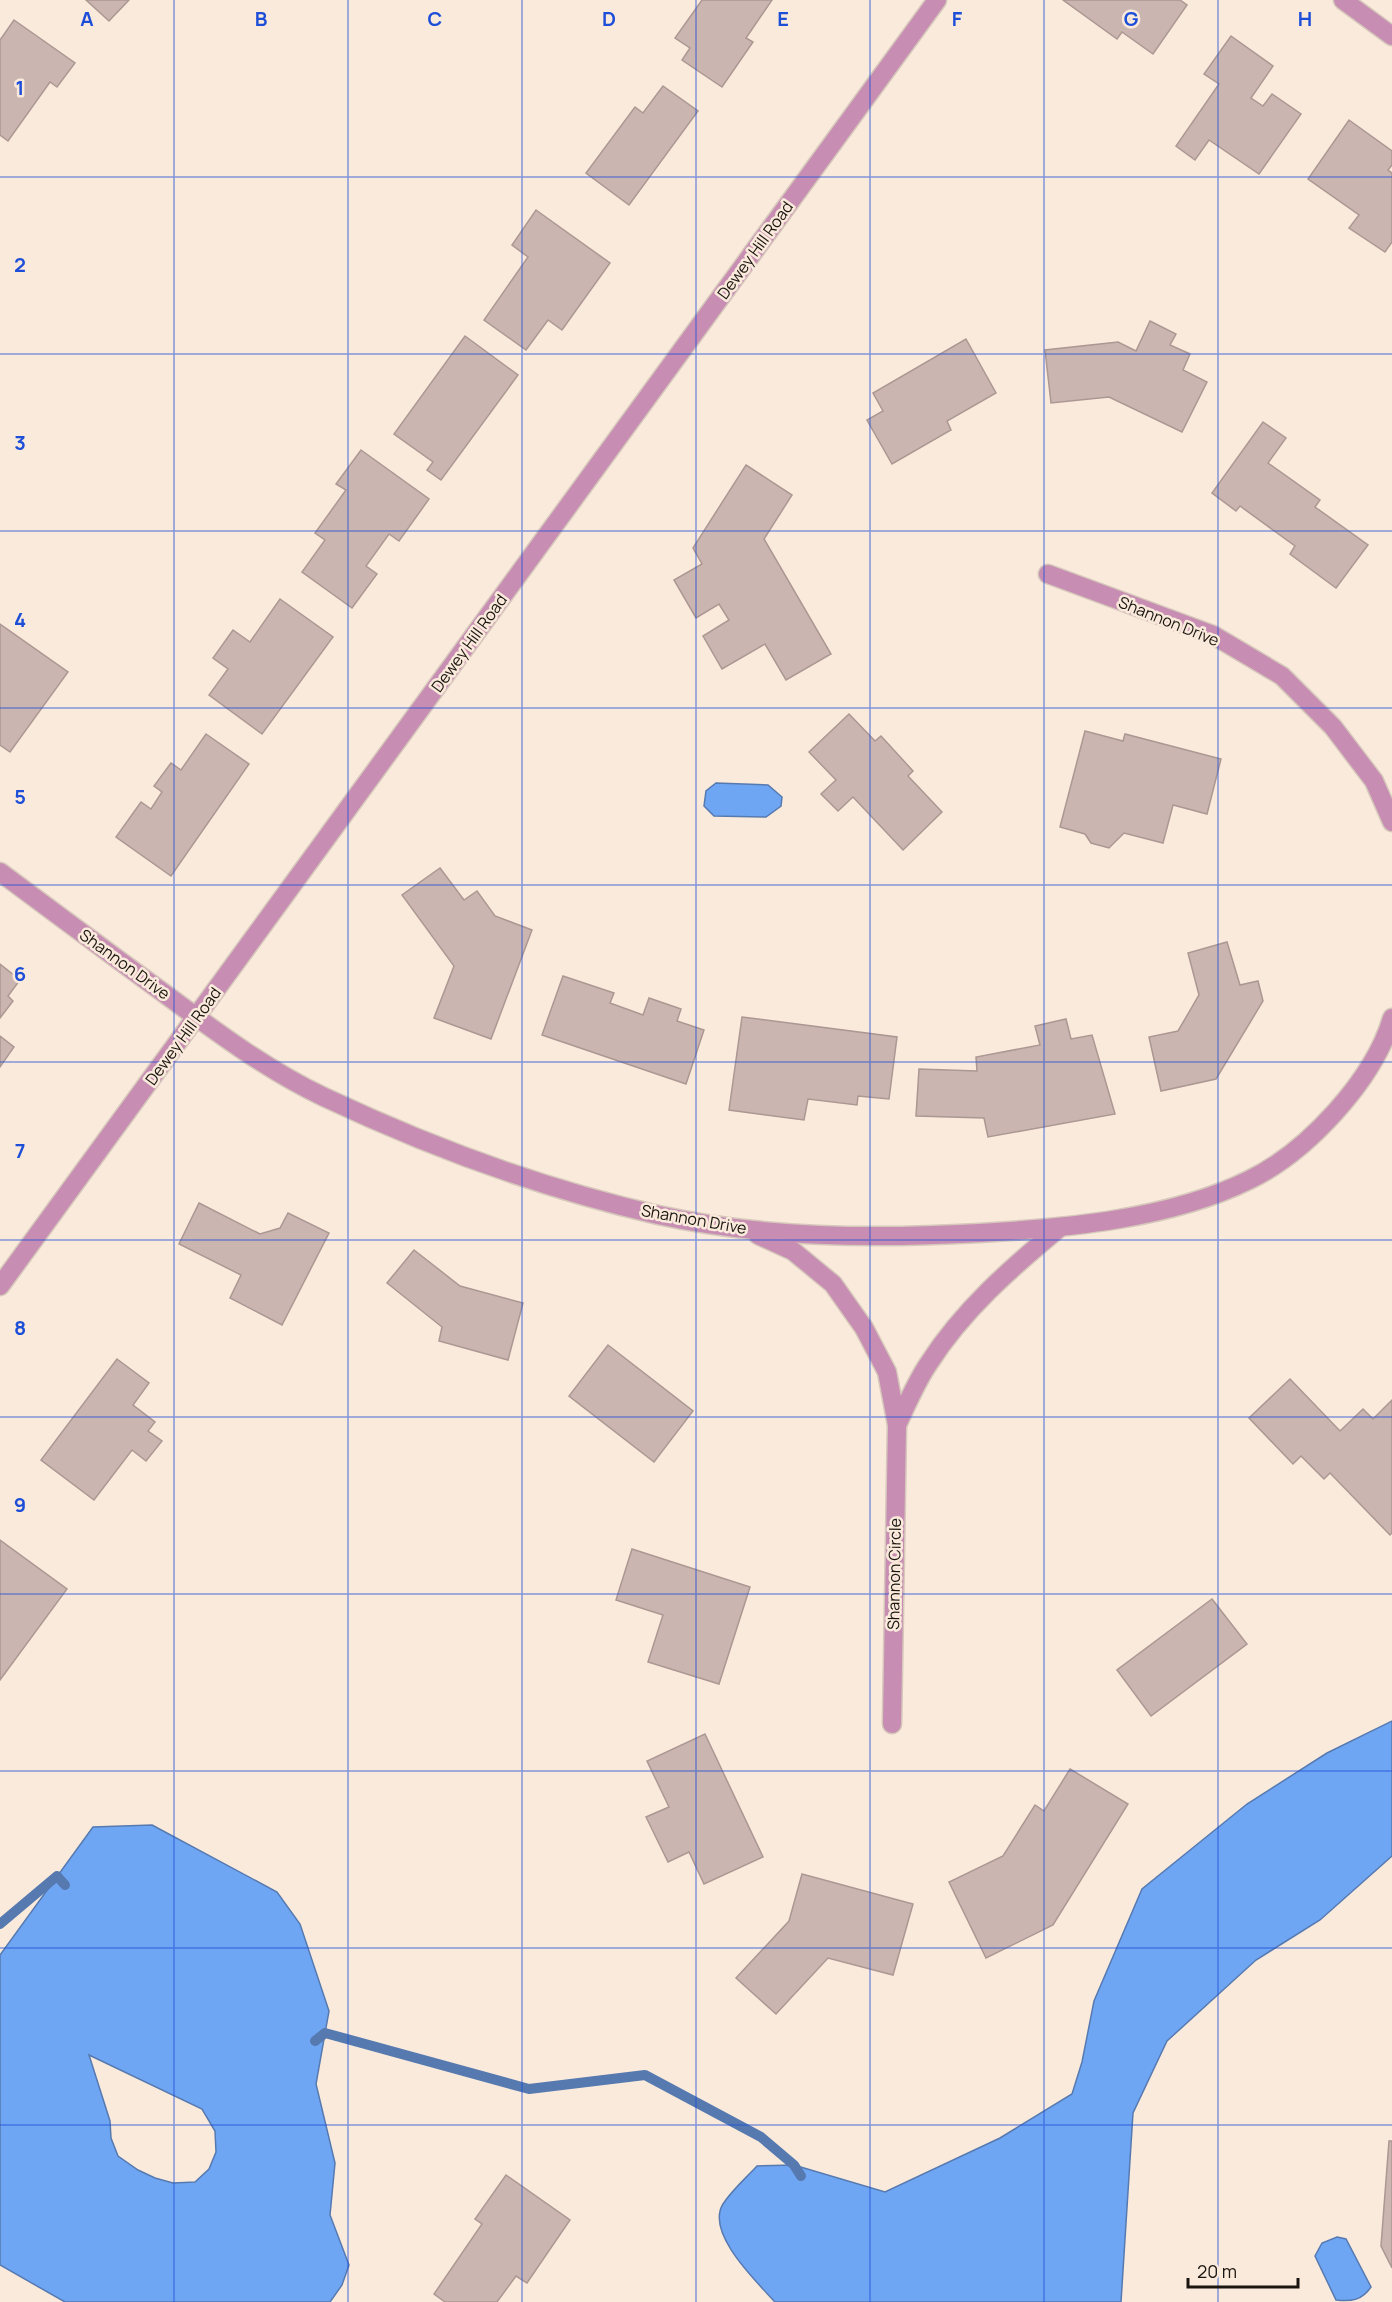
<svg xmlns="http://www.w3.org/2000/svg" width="1392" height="2302" font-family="Manrope,sans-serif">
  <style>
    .water { fill: #6fa6f4; stroke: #567ab0; stroke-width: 1.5; fill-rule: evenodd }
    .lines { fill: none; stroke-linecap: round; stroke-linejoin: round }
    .stream { stroke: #567ab0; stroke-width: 10 }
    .building { fill: #cbb5b0; stroke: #ac9792; stroke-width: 1.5 }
    .minor-casing { stroke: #d6c8bb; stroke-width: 21 }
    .minor { stroke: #c78db2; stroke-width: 18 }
    .grid { fill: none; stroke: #1d4ed8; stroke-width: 1.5; stroke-opacity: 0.55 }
    .labels { text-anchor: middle; stroke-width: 5; stroke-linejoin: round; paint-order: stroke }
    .street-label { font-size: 16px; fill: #1b1510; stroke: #faeadc }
    .grid-label { font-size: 20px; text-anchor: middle; font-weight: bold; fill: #1d4ed8; stroke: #faeadc; stroke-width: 5; stroke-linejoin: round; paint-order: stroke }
  </style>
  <rect width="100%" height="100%" fill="#faeadc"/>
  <!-- water -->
  <g class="water">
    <polygon points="716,783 768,785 782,797 781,806 766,817 714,816 704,806 706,791"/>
    <path d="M 1392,1721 L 1392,1856 L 1320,1920 L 1256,1960 L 1167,2041 L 1133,2113 L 1121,2302 L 775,2302 C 757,2282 705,2233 723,2204 C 732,2190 746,2178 757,2166 L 794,2165 L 885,2192 L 1000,2138 L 1072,2094 L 1082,2062 L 1094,2001 L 1142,1889 L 1247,1804 L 1327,1753 Z"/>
    <path d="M 152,1825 L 277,1892 L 300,1924 L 329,2011 L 316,2084 L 335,2163 L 330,2215 L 349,2265 L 342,2285 L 330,2302 L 65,2302 L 0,2265 L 0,1955 L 93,1827 ZM 89,2055 L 202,2109 L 215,2131 L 216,2152 L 209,2169 L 195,2182 L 173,2183 L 155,2178 L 138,2170 L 118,2156 L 111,2138 L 110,2121 Z"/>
    <path d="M 1337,2237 L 1346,2239 L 1371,2287 C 1362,2300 1352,2302 1336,2300 L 1315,2256 L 1322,2243 Z"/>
  </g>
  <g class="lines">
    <!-- stream -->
    <g class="stream">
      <polyline points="0,1924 57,1876 65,1885"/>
      <polyline points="315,2041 325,2033 529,2089 645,2075 761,2137 794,2165 801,2176"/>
    </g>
  </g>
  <!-- building -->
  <g class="building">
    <polygon points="86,0 129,0 109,21"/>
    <polygon points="702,0 772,0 746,38 753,42 722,87 682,60 690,48 675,38"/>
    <polygon points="1063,0 1180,0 1187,5 1153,54 1122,32 1117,39"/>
    <polygon points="14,20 75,63 57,87 50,82 8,141 0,135 0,40"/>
    <polygon points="1231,36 1273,66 1251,98 1263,106 1272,94 1301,114 1259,174 1209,140 1195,160 1176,146 1219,84 1204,74"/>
    <polygon points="663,86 698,111 629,205 586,173 635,107 643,113"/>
    <polygon points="1349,120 1392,151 1392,165 1388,170 1392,173 1392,242 1385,252 1349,228 1359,215 1308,179"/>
    <polygon points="536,210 610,263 562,330 548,320 526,350 484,320 528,257 512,245"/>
    <polygon points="1150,321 1176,334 1170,345 1190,354 1183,370 1207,382 1182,432 1109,397 1051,403 1045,350 1118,342 1136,351"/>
    <polygon points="465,336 518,375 441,480 427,470 433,462 394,434"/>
    <polygon points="966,339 996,393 947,421 951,430 892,464 867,420 883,411 873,393"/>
    <polygon points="1263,422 1286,438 1268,463 1320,500 1315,507 1368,545 1336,588 1290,554 1295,546 1240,506 1236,511 1212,493"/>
    <polygon points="361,450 429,499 399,541 389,534 366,566 377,574 352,608 302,572 325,540 315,533 346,490 336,484"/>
    <polygon points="746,465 792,495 764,539 831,654 786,680 765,644 722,669 703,636 729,620 719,604 696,618 674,580 702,564 693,548"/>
    <polygon points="280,599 333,637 262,734 209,695 228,669 213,658 233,630 250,642"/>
    <polygon points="0,624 68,672 10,752 0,745"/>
    <polygon points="849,714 875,741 881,736 913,771 908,776 942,812 903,850 853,797 838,811 821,794 836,780 809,752"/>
    <polygon points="1085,731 1123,741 1125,734 1221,759 1207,814 1173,805 1163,843 1124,833 1109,848 1091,843 1085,834 1060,827"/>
    <polygon points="206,734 249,764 171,876 116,837 141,802 151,809 162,792 154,786 171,763 181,770"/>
    <polygon points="440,868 464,900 477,891 495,916 532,930 491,1039 434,1018 454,966 402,895"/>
    <polygon points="1227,942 1240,985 1258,981 1263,1001 1216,1079 1161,1091 1149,1037 1178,1031 1199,995 1188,953"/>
    <polygon points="0,964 20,980 8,996 13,1001 0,1018"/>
    <polygon points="563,976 614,993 610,1003 643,1015 649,998 681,1009 677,1021 704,1030 686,1084 542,1035"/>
    <polygon points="742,1017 897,1037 889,1099 858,1096 857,1105 808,1099 804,1120 729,1110"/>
    <polygon points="1066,1019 1071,1039 1092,1035 1115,1114 988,1137 984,1118 916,1116 919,1069 977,1071 976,1057 1040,1045 1035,1026"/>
    <polygon points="0,1036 14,1047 0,1067"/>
    <polygon points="199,1203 260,1234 280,1228 288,1213 329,1233 282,1325 230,1298 241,1275 179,1244"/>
    <polygon points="414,1250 460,1286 523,1303 508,1360 439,1341 442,1327 387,1283"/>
    <polygon points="608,1345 693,1411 654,1462 569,1396"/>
    <polygon points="117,1359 149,1383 133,1405 155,1422 148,1431 162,1441 146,1461 132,1450 94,1500 41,1460"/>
    <polygon points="1290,1379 1340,1431 1363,1409 1373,1419 1392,1400 1392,1533 1390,1535 1330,1473 1324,1479 1301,1456 1293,1464 1249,1418"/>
    <polygon points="0,1540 67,1589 0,1680"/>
    <polygon points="632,1549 750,1587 719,1684 648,1662 663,1615 616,1600"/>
    <polygon points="1212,1599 1247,1644 1151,1716 1117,1670"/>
    <polygon points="705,1734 763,1857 704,1884 689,1852 668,1862 646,1817 669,1807 647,1761"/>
    <polygon points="1070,1769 1128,1804 1053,1925 986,1958 949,1882 1003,1856 1035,1805 1044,1811"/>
    <polygon points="802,1874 913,1904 893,1975 828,1958 776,2014 736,1978 789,1921"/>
    <polygon points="1389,2141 1392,2141 1392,2268 1381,2246"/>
    <polygon points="506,2175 570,2220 527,2283 516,2276 497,2302 445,2302 434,2294 482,2224 475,2219"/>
  </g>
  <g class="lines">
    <defs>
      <g id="minor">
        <polyline points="1343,0 1392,36"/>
        <polyline points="1048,574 1213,635 1282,676 1333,727 1374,781 1392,822"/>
        <path d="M 0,872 C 55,913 110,954 165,994 C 215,1031 267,1070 324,1097 C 430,1147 544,1189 658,1215 C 764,1238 873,1239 980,1233 C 1067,1228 1170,1219 1249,1180 C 1307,1152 1374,1080 1392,1018"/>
        <polyline points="758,1235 793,1251 833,1284 864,1328 887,1372 897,1425 892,1724"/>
        <polyline points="0,1286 937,0"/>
        <path d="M 897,1425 C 907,1404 916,1382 929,1363 C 963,1310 1010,1269 1058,1229"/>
      </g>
    </defs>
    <!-- minor casing -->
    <use href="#minor" class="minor-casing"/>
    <!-- minor -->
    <use href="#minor" class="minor"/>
  </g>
  <!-- grid -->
  <path class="grid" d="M 174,0 L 174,2302M 348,0 L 348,2302M 522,0 L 522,2302M 696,0 L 696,2302M 870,0 L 870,2302M 1044,0 L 1044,2302M 1218,0 L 1218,2302M 0,177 L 1392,177M 0,354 L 1392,354M 0,531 L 1392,531M 0,708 L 1392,708M 0,885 L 1392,885M 0,1062 L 1392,1062M 0,1240 L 1392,1240M 0,1417 L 1392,1417M 0,1594 L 1392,1594M 0,1771 L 1392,1771M 0,1948 L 1392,1948M 0,2125 L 1392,2125"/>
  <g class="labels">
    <!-- street labels -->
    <g class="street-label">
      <text transform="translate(755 250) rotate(-54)" y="6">Dewey Hill Road</text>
      <text transform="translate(1169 621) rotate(22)" y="6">Shannon Drive</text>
      <text transform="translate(469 643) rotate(-54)" y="6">Dewey Hill Road</text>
      <text transform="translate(125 964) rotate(36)" y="6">Shannon Drive</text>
      <text transform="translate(183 1036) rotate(-54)" y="6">Dewey Hill Road</text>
      <text transform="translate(694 1219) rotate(10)" y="6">Shannon Drive</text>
      <text transform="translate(894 1574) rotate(-89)" y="6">Shannon Circle</text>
    </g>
  </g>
  <g class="grid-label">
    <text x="87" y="26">A</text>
    <text x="261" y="26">B</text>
    <text x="435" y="26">C</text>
    <text x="609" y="26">D</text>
    <text x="783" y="26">E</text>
    <text x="957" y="26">F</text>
    <text x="1131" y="26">G</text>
    <text x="1305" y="26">H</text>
    <text x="20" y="95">1</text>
    <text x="20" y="272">2</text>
    <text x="20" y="450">3</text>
    <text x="20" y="627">4</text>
    <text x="20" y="804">5</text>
    <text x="20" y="981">6</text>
    <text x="20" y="1158">7</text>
    <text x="20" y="1335">8</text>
    <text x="20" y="1512">9</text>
  </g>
  <!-- scale -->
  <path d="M1188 2278v9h110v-9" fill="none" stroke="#1b1510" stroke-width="3"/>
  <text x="1197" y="2278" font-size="18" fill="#1b1510" stroke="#faeadc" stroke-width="4.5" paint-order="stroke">20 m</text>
</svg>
